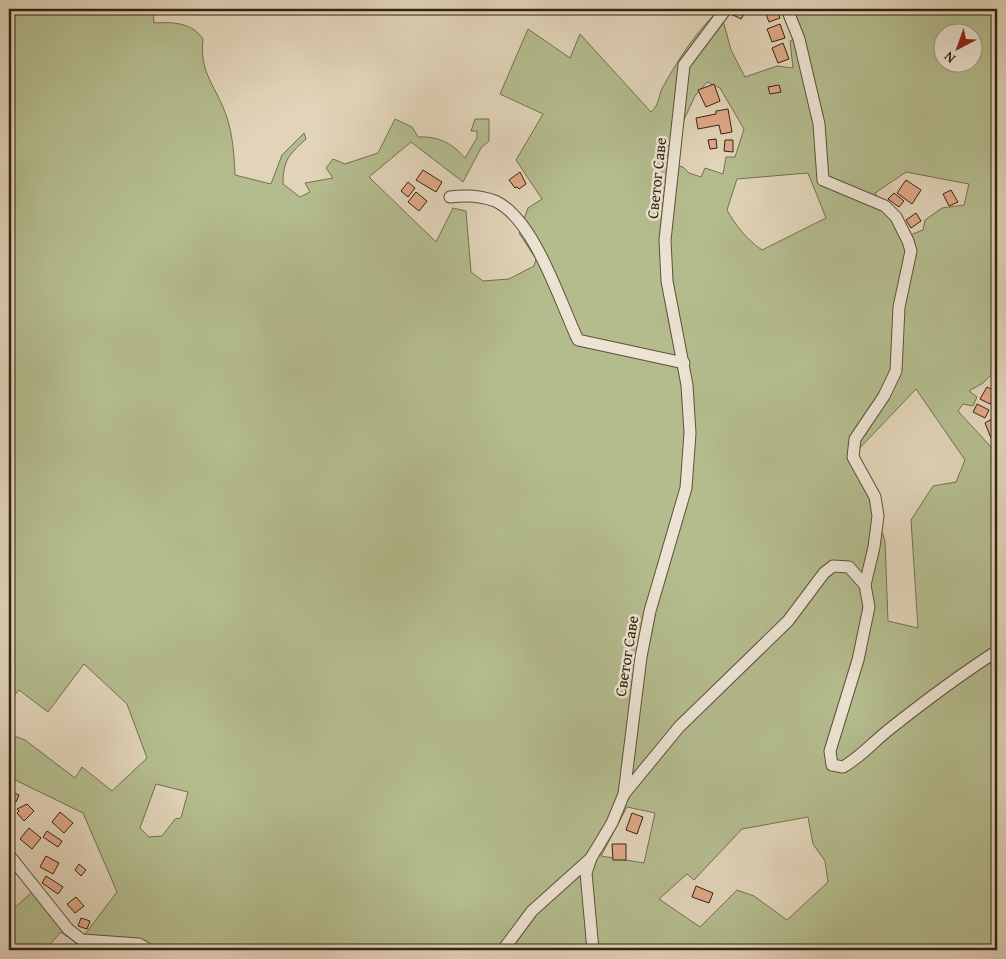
<svg xmlns="http://www.w3.org/2000/svg" width="1006" height="959" font-family="'Gentium Book Plus',serif">
  <style>
    .green { fill: #b4bc8e; stroke: #73704f; fill-rule: evenodd }
    .building { fill: #e0a887; stroke: #322310 }
    .lines { fill: none; stroke-linecap: round; stroke-linejoin: round }
    .minor-casing { stroke: #5e4f3a; stroke-width: 13 }
    .minor { stroke: #ece3d2; stroke-width: 11 }
    .labels { text-anchor: middle; stroke-width: 5; stroke-linejoin: round; paint-order: stroke }
    .street-label { font-size: 16px; fill: #322310; stroke: #ece3d2 }
  </style>
  <rect width="100%" height="100%" fill="#e2d4b9"/>
  <filter id="stains"><feTurbulence type="fractalNoise" baseFrequency=".004" numOctaves="4"/><feColorMatrix values="0 0 0 0 .2 0 0 0 0 .09 0 0 0 0 .02 0 0 0 .5 -.17"/></filter>
  <radialGradient id="worn" r=".72"><stop offset=".6" stop-color="#630" stop-opacity="0"/><stop offset="1" stop-color="#630" stop-opacity=".3"/></radialGradient>
  <!-- green -->
  <path class="green" d="M 9,9 L 153,9 L 154,23 C 172,22 192,22 203,39 C 199,75 217,86 227,118 C 233,136 234,155 235,175 L 271,184 L 282,155 L 304,133 L 306,139 C 290,154 283,159 283,184 L 300,197 L 310,192 L 305,183 L 333,178 L 326,168 L 333,159 L 345,164 L 378,153 L 395,119 L 412,127 L 418,137 C 438,136 452,143 465,158 L 477,138 L 477,131 L 471,131 L 475,119 L 489,119 L 489,141 L 481,148 L 463,182 L 411,142 L 369,177 L 436,242 L 453,208 L 466,211 L 471,272 L 483,281 L 509,279 L 534,266 L 536,259 L 519,233 L 528,208 L 542,199 L 516,160 L 543,114 L 500,94 L 528,29 L 570,58 L 580,34 L 651,112 C 660,105 658,94 664,85 C 678,60 692,38 712,17 L 724,24 L 731,50 L 745,77 L 777,66 L 793,68 L 790,41 L 796,38 L 784,9 L 997,9 L 997,376 L 992,374 L 983,383 L 969,391 L 977,397 L 973,406 L 963,404 L 958,411 L 991,447 L 997,467 L 997,950 L 70,950 L 76,943 L 61,932 L 45,950 L 9,950 L 9,913 L 32,892 L 82,938 L 117,892 L 83,813 L 9,777 L 9,734 L 25,740 L 75,778 L 82,767 L 112,791 L 147,758 L 127,704 L 84,664 L 48,712 L 19,690 L 9,702 ZM 944,32 L 974,32 L 974,62 L 944,62 ZM 707,82 L 720,88 L 744,129 L 735,157 L 726,157 L 723,174 L 705,168 L 701,177 L 689,173 L 683,167 L 664,163 L 695,96 ZM 906,172 L 969,184 L 964,205 L 942,208 L 925,220 L 923,230 L 902,238 L 875,193 ZM 808,173 L 826,218 L 762,250 C 746,239 736,226 727,210 L 737,179 ZM 916,389 L 965,460 L 956,482 L 933,486 L 911,520 L 918,628 L 888,621 L 885,541 L 856,452 ZM 156,784 L 188,792 L 181,818 L 175,819 L 162,836 L 149,837 L 140,828 ZM 627,807 L 655,813 L 644,863 L 601,856 ZM 808,817 L 813,844 L 825,861 L 828,882 L 787,920 L 754,896 L 737,890 L 700,927 L 659,899 L 687,874 L 694,880 L 742,829 Z"/>
  <!-- building -->
  <g class="building">
    <polygon points="734,9 744,14 741,19 731,14"/>
    <polygon points="764,9 777,9 780,18 769,22"/>
    <polygon points="780,24 785,38 772,42 767,29"/>
    <polygon points="783,43 789,59 778,63 772,48"/>
    <polygon points="714,84 720,101 706,107 698,90"/>
    <polygon points="779,85 781,92 770,94 768,87"/>
    <polygon points="728,109 732,132 721,134 719,125 698,129 696,118 716,114 716,111"/>
    <polygon points="716,139 717,148 710,149 708,140"/>
    <polygon points="725,140 733,140 733,152 724,151"/>
    <polygon points="423,170 442,182 436,192 416,180"/>
    <polygon points="520,172 526,184 519,189 517,187 515,188 509,180"/>
    <polygon points="906,180 921,190 912,204 897,193"/>
    <polygon points="408,182 415,188 408,197 401,191"/>
    <polygon points="951,190 958,202 949,206 943,194"/>
    <polygon points="416,192 427,201 419,211 408,202"/>
    <polygon points="894,193 904,201 899,207 888,199"/>
    <polygon points="916,213 921,221 911,228 906,220"/>
    <polygon points="987,387 997,392 995,402 992,401 990,404 980,399"/>
    <polygon points="977,404 989,410 985,418 973,412"/>
    <polygon points="997,416 997,436 991,438 985,423"/>
    <polygon points="9,791 19,795 16,802 9,799"/>
    <polygon points="27,804 34,811 24,821 17,813 19,811 17,809"/>
    <polygon points="60,812 73,823 64,833 52,822"/>
    <polygon points="632,813 643,817 637,834 626,830"/>
    <polygon points="29,828 41,838 32,849 20,839"/>
    <polygon points="47,831 62,841 58,847 43,837"/>
    <polygon points="612,844 626,844 626,860 613,860"/>
    <polygon points="46,856 59,863 53,874 40,867"/>
    <polygon points="79,864 86,870 81,876 75,870"/>
    <polygon points="46,876 63,887 58,894 42,883"/>
    <polygon points="696,886 713,893 709,903 692,897"/>
    <polygon points="76,897 84,906 75,913 67,904"/>
    <polygon points="81,918 90,921 87,929 78,926"/>
  </g>
  <g class="lines">
    <defs>
      <g id="minor">
        <path d="M 787,9 L 799,39 L 819,124 L 823,180 L 885,206 L 896,217 L 908,241 L 911,251 L 899,307 L 896,371 L 884,396 L 855,439 L 853,457 L 875,497 L 878,516 L 874,547 L 865,585 L 869,607 L 858,660 L 830,751 L 832,765 L 843,767 C 861,757 874,741 891,728 C 925,701 960,675 997,651"/>
        <path d="M 450,197 C 465,195 480,195 495,201 C 534,218 560,302 578,340 L 684,363"/>
        <polyline points="624,794 679,727 788,621 824,573 833,566 849,567 865,585"/>
        <polyline points="9,855 68,929 82,940 139,944 149,950"/>
        <polyline points="503,950 532,911 591,858"/>
        <polyline points="593,950 586,873 591,858 612,823 624,794 641,657 650,611 686,488 690,433 687,385 667,281 665,240 684,65 726,9"/>
      </g>
    </defs>
    <!-- minor casing -->
    <use href="#minor" class="minor-casing"/>
    <!-- minor -->
    <use href="#minor" class="minor"/>
  </g>
  <g class="labels">
    <!-- street labels -->
    <g class="street-label">
      <text transform="translate(656 178) rotate(-84)" y="6">Светог Саве</text>
      <text transform="translate(626 656) rotate(-81)" y="6">Светог Саве</text>
    </g>
  </g>
  <!-- margin -->
  <rect width="1006" height="959" fill="none" stroke="#e2d4b9" stroke-width="30"/>
  <rect x="10" y="10" width="986" height="939" fill="none" stroke="#322310" stroke-width="2.5"/>
  <rect x="15" y="15" width="976" height="929" fill="none" stroke="#322310"/>
  <!-- north arrow -->
  <g transform="translate(958 48) rotate(221)"><circle r="24" fill="#ece3d2" stroke="#a29684"/>
  <path d="M0-4L9 19L0 12L-9 19Z" fill="#8f2418"/>
  <text y="-8" font-size="14" font-weight="bold" text-anchor="middle" fill="#322310">N</text>
  </g>
  <rect width="100%" height="100%" filter="url(#stains)"/>
  <rect width="100%" height="100%" fill="url(#worn)"/>
</svg>
